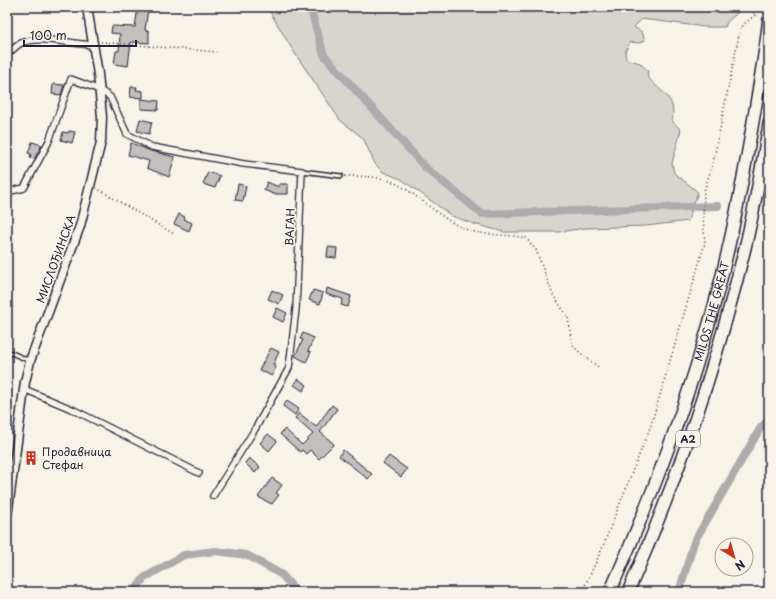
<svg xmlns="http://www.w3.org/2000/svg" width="776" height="599" font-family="'Playpen Sans',sans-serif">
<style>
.green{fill:#d8d5cf;stroke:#7d7c85}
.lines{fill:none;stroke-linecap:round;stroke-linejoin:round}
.canal{stroke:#aeabad;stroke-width:8}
.building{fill:#c2bfbd;stroke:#22223b}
.service-casing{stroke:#22223b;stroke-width:6}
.minor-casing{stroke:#22223b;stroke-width:8}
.secondary-casing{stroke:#22223b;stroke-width:11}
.motorway-casing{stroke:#22223b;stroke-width:14}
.path{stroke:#22223b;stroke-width:1.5;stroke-dasharray:1 3;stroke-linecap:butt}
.service{stroke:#f7f3e8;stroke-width:3}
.minor{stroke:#f7f3e8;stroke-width:5.5}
.secondary{stroke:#f7f3e8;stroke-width:8}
.motorway{stroke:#f7f3e8;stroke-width:11}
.motorway-bridge-casing{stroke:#22223b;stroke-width:14;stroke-linecap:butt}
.motorway-bridge{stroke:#f7f3e8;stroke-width:11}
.labels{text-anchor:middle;stroke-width:3.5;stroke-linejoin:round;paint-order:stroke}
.shield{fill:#f7f3e8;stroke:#62616f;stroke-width:1}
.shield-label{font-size:10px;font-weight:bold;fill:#22223b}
.street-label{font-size:11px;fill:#22223b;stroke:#f7f3e8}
.poi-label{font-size:11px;fill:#22223b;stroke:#f7f3e8;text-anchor:start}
</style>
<rect width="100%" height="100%" fill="#f7f3e8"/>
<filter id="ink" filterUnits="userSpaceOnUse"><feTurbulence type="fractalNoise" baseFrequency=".025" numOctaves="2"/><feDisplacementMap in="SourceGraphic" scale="8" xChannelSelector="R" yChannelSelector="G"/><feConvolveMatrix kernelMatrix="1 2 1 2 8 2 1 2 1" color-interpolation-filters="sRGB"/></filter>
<g filter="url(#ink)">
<path class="green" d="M 267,7 L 742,7 L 743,8 L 727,22 L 725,27 L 705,27 L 642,19 L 634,27 L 642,32 L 645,40 L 639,43 L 630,42 L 625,52 L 626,59 L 640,63 L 648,71 L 647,76 C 661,94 677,96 672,121 L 681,130 L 672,163 L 674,173 L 698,192 L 688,221 L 646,226 L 585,228 L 559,232 L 504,232 L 474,224 L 452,216 L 401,179 L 383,172 L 375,164 L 363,138 L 340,120 L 294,52 Z"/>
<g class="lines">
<g class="canal">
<path d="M 310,7 L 324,55 L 426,168 L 482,214 L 718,206"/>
<path d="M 134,592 L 144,578 L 184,555 L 215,551 L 247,555 L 282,575 L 297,592"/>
<path d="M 679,592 L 694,542 L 761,427 L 769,420"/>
</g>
</g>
<g class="building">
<path d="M 138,7 L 148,9 L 145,30 L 149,31 L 149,43 L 131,42 L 128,66 L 114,64 L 116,51 L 119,51 L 120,34 L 111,33 L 112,26 L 135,27 Z"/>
<path d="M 53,84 L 64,85 L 61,95 L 52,94 Z"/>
<path d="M 131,87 L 137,87 L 136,90 L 143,91 L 143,98 L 130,97 Z"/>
<path d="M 141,99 L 159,101 L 158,110 L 141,109 Z"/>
<path d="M 140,119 L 152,122 L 149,134 L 137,131 Z"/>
<path d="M 69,131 L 75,132 L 72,143 L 61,140 L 63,132 L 68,133 Z"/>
<path d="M 32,142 L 42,145 L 34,159 L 30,158 L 31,154 L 28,153 Z"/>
<path d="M 131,143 L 151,151 L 175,157 L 169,177 L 147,168 L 149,161 L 128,155 Z"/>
<path d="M 208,172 L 220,176 L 215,188 L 203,184 Z"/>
<path d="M 267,182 L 279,187 L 279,184 L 288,184 L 288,194 L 273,194 L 264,190 Z"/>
<path d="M 238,184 L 246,186 L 243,201 L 235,200 Z"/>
<path d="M 179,214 L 185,217 L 184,219 L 192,223 L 189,231 L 174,224 Z"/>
<path d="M 328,247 L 337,248 L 336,258 L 327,257 Z"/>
<path d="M 327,288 L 351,296 L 348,307 L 341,305 L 343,299 L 326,294 Z"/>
<path d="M 272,290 L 283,295 L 279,304 L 268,299 Z"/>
<path d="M 313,290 L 323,293 L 320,304 L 309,300 Z"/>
<path d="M 277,308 L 287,313 L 283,322 L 273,317 Z"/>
<path d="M 303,333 L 314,338 L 308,351 L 311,352 L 306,362 L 295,356 L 303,340 L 300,339 Z"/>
<path d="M 271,348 L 279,352 L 273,365 L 276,367 L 272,376 L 259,370 Z"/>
<path d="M 298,379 L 307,385 L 303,391 L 294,385 Z"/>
<path d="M 287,401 L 299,409 L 295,415 L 283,406 Z"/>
<path d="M 332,405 L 337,409 L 320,432 L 334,444 L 319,459 L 310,450 L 306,454 L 302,450 L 300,452 L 280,434 L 285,429 L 302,445 L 313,434 L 295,418 L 299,413 L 316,427 Z"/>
<path d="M 268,434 L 277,441 L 269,451 L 260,443 Z"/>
<path d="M 343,450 L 372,474 L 368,479 L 339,456 Z"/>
<path d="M 28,452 L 36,453 L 34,465 L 26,464 Z"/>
<path d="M 389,456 L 407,469 L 401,477 L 383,463 Z"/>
<path d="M 249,458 L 260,467 L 255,473 L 245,463 Z"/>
<path d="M 272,478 L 282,485 L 276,493 L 279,495 L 272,504 L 258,497 Z"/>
</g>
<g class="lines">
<defs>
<g id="service">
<path d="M 302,171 L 341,176"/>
<path d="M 7,351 L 30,361"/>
</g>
<g id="minor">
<path d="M 7,55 C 11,51 16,46 21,43 C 39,35 73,44 93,45"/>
<path d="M 7,192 L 24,188 L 49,141 L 71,79 L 100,90 L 110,97 L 127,134 L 152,147 L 244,164 L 302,171 L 296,309 L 289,368 L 255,429 L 213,496"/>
<path d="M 24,389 L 74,410 L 199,473"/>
</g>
<path id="secondary" d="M 7,516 L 25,382 L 30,361 L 80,226 L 101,142 L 102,117 L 98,74 L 87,7"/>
<g id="motorway">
<path id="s1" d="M 610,592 C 653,495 691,394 718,291 C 739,209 753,125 766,42"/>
<path d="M 628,592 C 677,482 716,366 745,248 C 755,207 762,165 769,124"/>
</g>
</defs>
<use href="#service" class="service-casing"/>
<use href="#minor" class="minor-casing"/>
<use href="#secondary" class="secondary-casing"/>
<use href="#motorway" class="motorway-casing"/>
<g class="path">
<path d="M 748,7 L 759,18"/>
<path d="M 101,42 L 217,52"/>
<path d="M 345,176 C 360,176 379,176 393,182 C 419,194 440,220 468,230 C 487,236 507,234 526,238 L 536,250 L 553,295 L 568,317 L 572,344 L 577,350 L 598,367"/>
<path d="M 96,188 L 174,234"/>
<path d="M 582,592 L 601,551 L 651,425 L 705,243 L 703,216 L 704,191 L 713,163 L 740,30 L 744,24 L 755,15"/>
</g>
<use href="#service" class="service"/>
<use href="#minor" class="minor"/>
<use href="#secondary" class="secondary"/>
<use href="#motorway" class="motorway"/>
<defs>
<path id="motorway-bridge" d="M 766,42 L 769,18"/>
</defs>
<use href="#motorway-bridge" class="motorway-bridge-casing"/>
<use href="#motorway-bridge" class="motorway-bridge"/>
</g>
</g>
<defs>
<symbol id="building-bare" viewBox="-9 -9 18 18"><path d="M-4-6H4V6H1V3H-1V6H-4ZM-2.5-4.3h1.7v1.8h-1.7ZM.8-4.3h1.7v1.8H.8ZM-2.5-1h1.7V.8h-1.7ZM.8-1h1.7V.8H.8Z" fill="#c8321e" stroke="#f7f3e8" stroke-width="2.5" paint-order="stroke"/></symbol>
</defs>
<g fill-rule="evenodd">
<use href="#building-bare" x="21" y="448" width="20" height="20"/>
</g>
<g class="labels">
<rect class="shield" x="676" y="431" width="24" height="16" rx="3"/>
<g class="shield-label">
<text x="688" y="443">A2</text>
</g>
<g class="street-label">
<text transform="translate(290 227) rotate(-88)" y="4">ВАГАН</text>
<text transform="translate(56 259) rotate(-70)" y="4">МИСЛОЂИНСКА</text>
<text dy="4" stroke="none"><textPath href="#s1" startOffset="299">MILOS THE GREAT</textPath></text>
</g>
<g class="poi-label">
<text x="42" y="456">Продавница<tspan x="42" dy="13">Стефан</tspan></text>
</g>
</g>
<rect width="776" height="599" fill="none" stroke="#f7f3e8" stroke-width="24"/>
<rect x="12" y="12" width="752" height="575" fill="none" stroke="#22223b" stroke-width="1.5" filter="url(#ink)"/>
<g transform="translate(734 557) rotate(143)"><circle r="19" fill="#f7f3e8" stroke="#a29fa3"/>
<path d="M0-3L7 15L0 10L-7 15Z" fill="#c8321e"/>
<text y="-6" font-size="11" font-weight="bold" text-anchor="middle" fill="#22223b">N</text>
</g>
<path d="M24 40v6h112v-6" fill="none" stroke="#22223b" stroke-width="2"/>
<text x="30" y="40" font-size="12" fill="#22223b" stroke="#f7f3e8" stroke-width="3" paint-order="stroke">100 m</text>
</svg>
